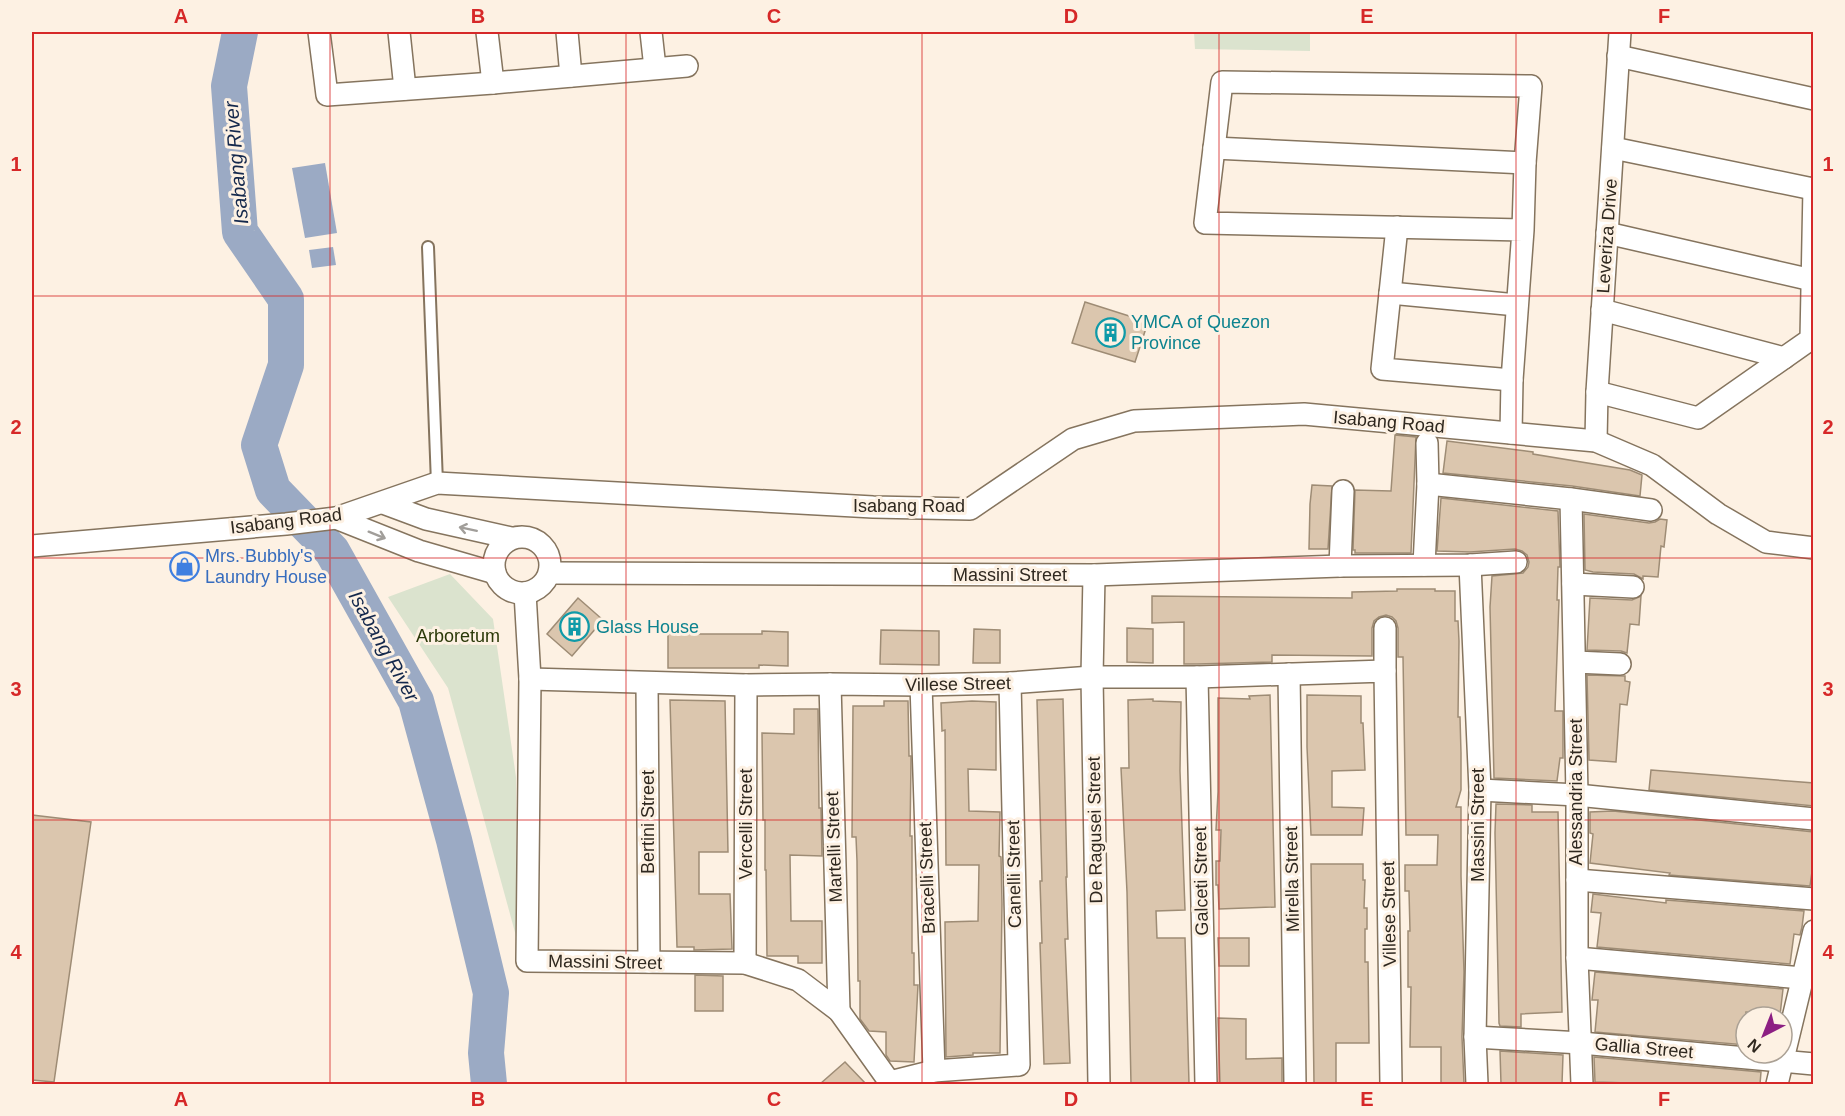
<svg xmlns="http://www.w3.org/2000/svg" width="1845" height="1116" font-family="Helvetica,sans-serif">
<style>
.green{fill:#dbe3ce}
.water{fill:#9baac4}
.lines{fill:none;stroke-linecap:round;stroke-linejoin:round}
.river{stroke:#9baac4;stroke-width:36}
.building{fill:#dbc6ae;stroke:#9e8c75;stroke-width:1.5}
.service-casing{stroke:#85745e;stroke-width:14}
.minor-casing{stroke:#85745e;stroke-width:24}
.service{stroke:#fff;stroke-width:10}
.minor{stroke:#fff;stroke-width:21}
.oneway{stroke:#a19e9a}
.grid{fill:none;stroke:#d62828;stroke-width:1.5;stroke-opacity:0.55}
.labels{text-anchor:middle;stroke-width:6;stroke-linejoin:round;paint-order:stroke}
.street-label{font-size:18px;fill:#2f281f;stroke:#fdf1e3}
.culture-label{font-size:18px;fill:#0d838f;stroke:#fdf1e3;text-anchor:start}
.shop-label{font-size:18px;fill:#366cbe;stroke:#fdf1e3;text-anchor:start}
.park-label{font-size:18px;fill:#2b3909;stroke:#fdf1e3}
.water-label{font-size:20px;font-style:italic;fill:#14284c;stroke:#fdf1e3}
.neatline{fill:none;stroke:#d62828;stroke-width:2}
.grid-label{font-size:20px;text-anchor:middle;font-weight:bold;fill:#d62828}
</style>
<rect width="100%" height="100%" fill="#fdf1e3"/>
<g class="green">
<path d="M 1194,32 L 1310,32 L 1310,51 L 1195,49 Z"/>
<path d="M 450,574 L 493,619 L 516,777 L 516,936 L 448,688 L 388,597 Z"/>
</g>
<g class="water">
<path d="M 325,163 L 337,233 L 305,238 L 292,168 Z"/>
<path d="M 333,247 L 336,265 L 312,268 L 309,250 Z"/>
</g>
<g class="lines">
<path class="river" d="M 240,32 L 229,86 L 240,232 L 286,299 L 286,365 L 259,445 L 273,490 L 332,551 L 416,701 L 454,840 L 491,993 L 486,1053 L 489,1084"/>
</g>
<g class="building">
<path d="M 1085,302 L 1148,322 L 1135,362 L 1072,343 Z"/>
<path d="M 1395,435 L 1416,437 L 1411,553 L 1355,553 L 1355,550 L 1353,550 L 1355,490 L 1391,491 Z"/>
<path d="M 1447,441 L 1533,452 L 1533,454 L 1630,470 L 1642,475 L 1640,496 L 1572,486 L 1443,473 Z"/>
<path d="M 1312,485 L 1332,486 L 1328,549 L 1309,549 L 1310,504 Z"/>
<path d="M 1441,498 L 1558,511 L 1560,567 L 1558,567 L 1557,600 L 1559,600 L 1555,711 L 1563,711 L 1563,758 L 1560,758 L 1557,781 L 1494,778 L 1490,607 L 1492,576 L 1523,573 L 1528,567 L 1529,562 L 1527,555 L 1522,551 L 1515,549 L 1470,552 L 1437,551 Z"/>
<path d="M 1584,514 L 1649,523 L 1655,522 L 1660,519 L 1667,520 L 1664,547 L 1661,546 L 1658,577 L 1643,576 L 1643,579 L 1634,574 L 1593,572 L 1585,570 Z"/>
<path d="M 1397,589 L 1435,589 L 1435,591 L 1455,591 L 1455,621 L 1458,621 L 1459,641 L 1458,717 L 1460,717 L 1461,753 L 1461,790 L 1456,807 L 1461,807 L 1461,876 L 1464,972 L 1462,1037 L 1464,1084 L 1441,1084 L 1441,1047 L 1410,1047 L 1411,987 L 1408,987 L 1408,931 L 1410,931 L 1409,891 L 1405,891 L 1405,865 L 1437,865 L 1438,835 L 1406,835 L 1403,657 L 1398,657 L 1398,628 L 1396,621 L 1392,617 L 1386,615 L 1379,617 L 1374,621 L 1372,628 L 1372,656 L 1272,655 L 1272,662 L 1197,664 L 1184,664 L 1184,622 L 1152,623 L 1152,596 L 1352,598 L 1352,592 L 1397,591 Z"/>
<path d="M 1641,596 L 1639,625 L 1630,624 L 1627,653 L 1621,651 L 1587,650 L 1590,598 L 1632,600 Z"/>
<path d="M 578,598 L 603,620 L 572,656 L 547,634 Z"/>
<path d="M 1127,628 L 1153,629 L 1153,663 L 1127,662 Z"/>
<path d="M 974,629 L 1000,630 L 1000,663 L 973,663 Z"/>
<path d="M 881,630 L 939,631 L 939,665 L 880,664 Z"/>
<path d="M 762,631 L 788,632 L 788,666 L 759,665 L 759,668 L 668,668 L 668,634 L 762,634 Z"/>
<path d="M 1587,675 L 1625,676 L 1625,681 L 1630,682 L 1627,705 L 1620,704 L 1616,762 L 1589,760 Z"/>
<path d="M 1270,695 L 1275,907 L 1219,909 L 1218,885 L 1216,885 L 1216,861 L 1220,861 L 1221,830 L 1216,830 L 1218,792 L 1218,698 L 1250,699 L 1249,696 Z"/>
<path d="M 1307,695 L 1361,696 L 1361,723 L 1363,723 L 1365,770 L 1332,771 L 1332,807 L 1364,808 L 1362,835 L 1311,835 L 1307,747 Z"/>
<path d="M 1063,699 L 1067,877 L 1066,877 L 1068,939 L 1065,939 L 1070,1063 L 1044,1064 L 1040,943 L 1042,943 L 1040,881 L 1042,881 L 1037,700 Z"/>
<path d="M 1153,699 L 1153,701 L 1181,702 L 1180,771 L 1185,910 L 1156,911 L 1157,938 L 1185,938 L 1189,1083 L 1131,1084 L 1127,892 L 1121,768 L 1129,768 L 1128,700 Z"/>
<path d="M 670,700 L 725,701 L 728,852 L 699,852 L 699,894 L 730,894 L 732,949 L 694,950 L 694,947 L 677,947 Z"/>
<path d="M 884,701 L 908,701 L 909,756 L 911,756 L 911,761 L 910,836 L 912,836 L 912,953 L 914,953 L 914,985 L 918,985 L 914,1062 L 890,1061 L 886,1055 L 886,1032 L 869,1031 L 860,1019 L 860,981 L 858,981 L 857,861 L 856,837 L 852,837 L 853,706 L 884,706 Z"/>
<path d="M 972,701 L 996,702 L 996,770 L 968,769 L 969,811 L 1000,812 L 999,856 L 1001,857 L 1002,904 L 1000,1053 L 973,1053 L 973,1055 L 946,1057 L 945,922 L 978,921 L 979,865 L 946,865 L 945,730 L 942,731 L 941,703 Z"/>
<path d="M 794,709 L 818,709 L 819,808 L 821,808 L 822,856 L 790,855 L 791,921 L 822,921 L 822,963 L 798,963 L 798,956 L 767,956 L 766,870 L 765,870 L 765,820 L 763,820 L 762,733 L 794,734 Z"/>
<path d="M 1651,770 L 1814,783 L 1814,806 L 1649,790 Z"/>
<path d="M 1496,804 L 1532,805 L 1532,812 L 1558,812 L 1562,1012 L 1521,1014 L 1521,1027 L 1500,1026 L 1499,1023 L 1495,833 Z"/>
<path d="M 1613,811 L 1814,832 L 1814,857 L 1810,886 L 1669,875 L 1670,873 L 1590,863 L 1593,834 L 1590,833 L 1590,812 Z"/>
<path d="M 32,815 L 91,822 L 54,1082 L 32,1080 Z"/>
<path d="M 1311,864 L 1363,864 L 1363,880 L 1365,880 L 1364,908 L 1367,908 L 1367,929 L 1365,929 L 1365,962 L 1368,962 L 1369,1043 L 1336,1043 L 1336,1083 L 1314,1083 Z"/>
<path d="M 1593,894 L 1666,903 L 1666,900 L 1804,911 L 1802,927 L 1800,935 L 1794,934 L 1790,964 L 1597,947 L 1601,913 L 1591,912 Z"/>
<path d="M 1218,938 L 1249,938 L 1249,966 L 1219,966 Z"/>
<path d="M 1595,972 L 1783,989 L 1780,1015 L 1746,1012 L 1746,1045 L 1595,1032 L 1598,1000 L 1592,1000 Z"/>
<path d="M 695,975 L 723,976 L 723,1011 L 695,1011 Z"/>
<path d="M 1218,1018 L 1246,1019 L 1246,1059 L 1282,1058 L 1282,1084 L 1220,1084 Z"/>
<path d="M 1500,1051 L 1563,1055 L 1562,1084 L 1501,1084 Z"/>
<path d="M 1594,1057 L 1761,1072 L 1760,1084 L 1663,1084 L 1595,1082 Z"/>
<path d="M 845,1062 L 866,1084 L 820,1084 Z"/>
</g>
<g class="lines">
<defs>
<path id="service" d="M 428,247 L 437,483"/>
<g id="minor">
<path d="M 319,32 L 327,95 L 493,83 L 687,66"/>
<path d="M 399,32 L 405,89"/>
<path d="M 487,32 L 493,83"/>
<path d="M 567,32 L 571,76"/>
<path d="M 651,32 L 655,68"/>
<path d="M 1618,56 L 1814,99"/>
<path d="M 1214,148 L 1525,163"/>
<path d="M 1613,148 L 1813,189"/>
<path d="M 1397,227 L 1382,369 L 1512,380"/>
<path d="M 1607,233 L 1812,280"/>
<path d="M 1390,293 L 1517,305"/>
<path d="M 1602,310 L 1784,358"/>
<path d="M 1597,392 L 1698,418 L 1811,339 L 1814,188"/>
<path d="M 1511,433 L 1512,380 L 1523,230 L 1525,163 L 1531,86 L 1222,82 L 1205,223 L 1523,230"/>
<path d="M 1596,441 L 1597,392 L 1620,32"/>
<path d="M 1428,484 L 1571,499 L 1651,510"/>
<path d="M 1571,499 L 1577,795 L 1577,958 L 1582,1084"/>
<path d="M 383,503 L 426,519 L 511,538"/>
<path d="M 336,518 L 419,551 L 495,573"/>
<circle cx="522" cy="565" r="28"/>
<path d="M 32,546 L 286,524 L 336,518 L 437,483 L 873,507 L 970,509 L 1073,439 L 1134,421 L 1304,414 L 1596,441 L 1652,465 L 1718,514 L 1766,542 L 1814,548"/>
<path d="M 1424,565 L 1428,484 L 1427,443"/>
<path d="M 1470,565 L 1480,790 L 1475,1037 L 1477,1084"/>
<path d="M 1340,566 L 1343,491"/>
<path d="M 550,573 L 1094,575 L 1340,566 L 1470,565 L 1516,562"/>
<path d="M 1094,575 L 1092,677 L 1099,1084"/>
<path d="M 1573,584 L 1633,587"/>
<path d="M 525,593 L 530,679 L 527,961 L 745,963 L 798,980 L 839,1011 L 891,1084"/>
<path d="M 1385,628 L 1385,671"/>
<path d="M 1575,662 L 1620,664"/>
<path d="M 1289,674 L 1295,1084"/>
<path d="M 1197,677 L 1206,1084"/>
<path d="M 530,679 L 746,685 L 830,684 L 921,685 L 1010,683 L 1092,677 L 1197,677 L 1385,671 L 1391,1084"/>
<path d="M 647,683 L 649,962"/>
<path d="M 830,684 L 839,1011"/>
<path d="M 921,685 L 934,1071"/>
<path d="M 1480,790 L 1577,795 L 1814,819"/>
<path d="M 1577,880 L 1814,899"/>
<path d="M 1577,958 L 1802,978"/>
<path d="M 745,963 L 746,685"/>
<path d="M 1475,1037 L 1581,1043 L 1814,1064"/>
<path d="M 890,1082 L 934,1071 L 1019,1065 L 1010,683"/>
<path d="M 1777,1084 L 1814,931"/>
</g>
</defs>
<use href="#service" class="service-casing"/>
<use href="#minor" class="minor-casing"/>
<use href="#service" class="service"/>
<use href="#minor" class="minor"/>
</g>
<defs><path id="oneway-shaft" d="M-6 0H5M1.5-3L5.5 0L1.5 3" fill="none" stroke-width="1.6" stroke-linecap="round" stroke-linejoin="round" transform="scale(1.5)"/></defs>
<g class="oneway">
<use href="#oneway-shaft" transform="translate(468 529) rotate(-168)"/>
<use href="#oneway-shaft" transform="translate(377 535) rotate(22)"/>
</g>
<path class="grid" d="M 330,32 L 330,1084M 626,32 L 626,1084M 922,32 L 922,1084M 1219,32 L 1219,1084M 1516,32 L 1516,1084M 32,296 L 1814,296M 32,558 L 1814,558M 32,820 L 1814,820"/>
<defs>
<symbol id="building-ring" viewBox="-11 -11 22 22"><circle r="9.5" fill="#fdf1e3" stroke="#0f9aa8" stroke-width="1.5"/><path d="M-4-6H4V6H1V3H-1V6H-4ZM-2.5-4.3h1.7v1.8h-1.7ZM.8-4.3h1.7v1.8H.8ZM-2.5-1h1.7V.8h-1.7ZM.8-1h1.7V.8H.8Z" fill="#0f9aa8"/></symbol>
<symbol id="shop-ring" viewBox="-11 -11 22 22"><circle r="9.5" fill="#fdf1e3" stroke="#3f7fe0" stroke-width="1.5"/><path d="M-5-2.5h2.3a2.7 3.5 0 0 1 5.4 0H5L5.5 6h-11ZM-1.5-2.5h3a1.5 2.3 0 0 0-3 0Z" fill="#3f7fe0"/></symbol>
</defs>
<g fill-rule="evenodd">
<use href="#building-ring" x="1094" y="316" width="33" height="33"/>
<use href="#shop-ring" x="168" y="550" width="33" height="33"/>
<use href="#building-ring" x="558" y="610" width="33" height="33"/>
</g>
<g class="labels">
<g class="street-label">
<text transform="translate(1607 236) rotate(-86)" y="6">Leveriza Drive</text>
<text transform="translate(1389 422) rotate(5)" y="6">Isabang Road</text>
<text x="909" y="512">Isabang Road</text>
<text transform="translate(286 521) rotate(-7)" y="6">Isabang Road</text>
<text x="1010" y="581">Massini Street</text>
<text transform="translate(958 684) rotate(-1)" y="6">Villese Street</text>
<text transform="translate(1576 792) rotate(-90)" y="6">Alessandria Street</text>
<text transform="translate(648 822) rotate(-90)" y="6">Bertini Street</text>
<text transform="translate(746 824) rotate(-90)" y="6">Vercelli Street</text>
<text transform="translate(1478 825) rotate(-90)" y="6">Massini Street</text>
<text transform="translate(1095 830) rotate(-91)" y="6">De Ragusei Street</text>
<text transform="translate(834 847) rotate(-92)" y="6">Martelli Street</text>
<text transform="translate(1014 874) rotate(-91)" y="6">Canelli Street</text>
<text transform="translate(927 878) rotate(-92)" y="6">Bracelli Street</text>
<text transform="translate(1292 879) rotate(-91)" y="6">Mirella Street</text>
<text transform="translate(1201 881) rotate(-91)" y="6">Galceti Street</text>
<text transform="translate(1389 914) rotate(-91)" y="6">Villese Street</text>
<text transform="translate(605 962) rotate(1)" y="6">Massini Street</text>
<text transform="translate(1644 1048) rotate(5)" y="6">Gallia Street</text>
</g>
<g class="culture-label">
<text x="1131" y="328">YMCA of Quezon<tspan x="1131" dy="21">Province</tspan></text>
<text x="596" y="633">Glass House</text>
</g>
<g class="shop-label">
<text x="205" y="562">Mrs. Bubbly's<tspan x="205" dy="21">Laundry House</tspan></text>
</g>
<g class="park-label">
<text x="458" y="642">Arboretum</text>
</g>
<g class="water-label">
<text transform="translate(236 163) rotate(-95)" y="7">Isabang River</text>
<text transform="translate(384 646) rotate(61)" y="7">Isabang River</text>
</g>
</g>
<rect width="1845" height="1116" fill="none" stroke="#fdf1e3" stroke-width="66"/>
<g transform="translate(1764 1035) rotate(222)"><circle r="28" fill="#fdf1e3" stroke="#aba195" stroke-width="1.5"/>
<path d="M0-4.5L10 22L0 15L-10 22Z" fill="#8c1f83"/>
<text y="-9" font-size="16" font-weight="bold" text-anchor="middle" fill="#2f281f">N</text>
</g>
<rect x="33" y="33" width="1779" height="1050" class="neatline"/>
<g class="grid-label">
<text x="181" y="23">A</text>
<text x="478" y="23">B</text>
<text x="774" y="23">C</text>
<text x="1071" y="23">D</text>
<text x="1367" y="23">E</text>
<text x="1664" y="23">F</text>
<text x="16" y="171">1</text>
<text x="1828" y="171">1</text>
<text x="16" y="434">2</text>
<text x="1828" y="434">2</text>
<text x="16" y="696">3</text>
<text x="1828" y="696">3</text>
<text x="16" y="959">4</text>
<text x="1828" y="959">4</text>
<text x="181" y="1106">A</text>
<text x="478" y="1106">B</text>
<text x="774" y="1106">C</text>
<text x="1071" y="1106">D</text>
<text x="1367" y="1106">E</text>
<text x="1664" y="1106">F</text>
</g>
</svg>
